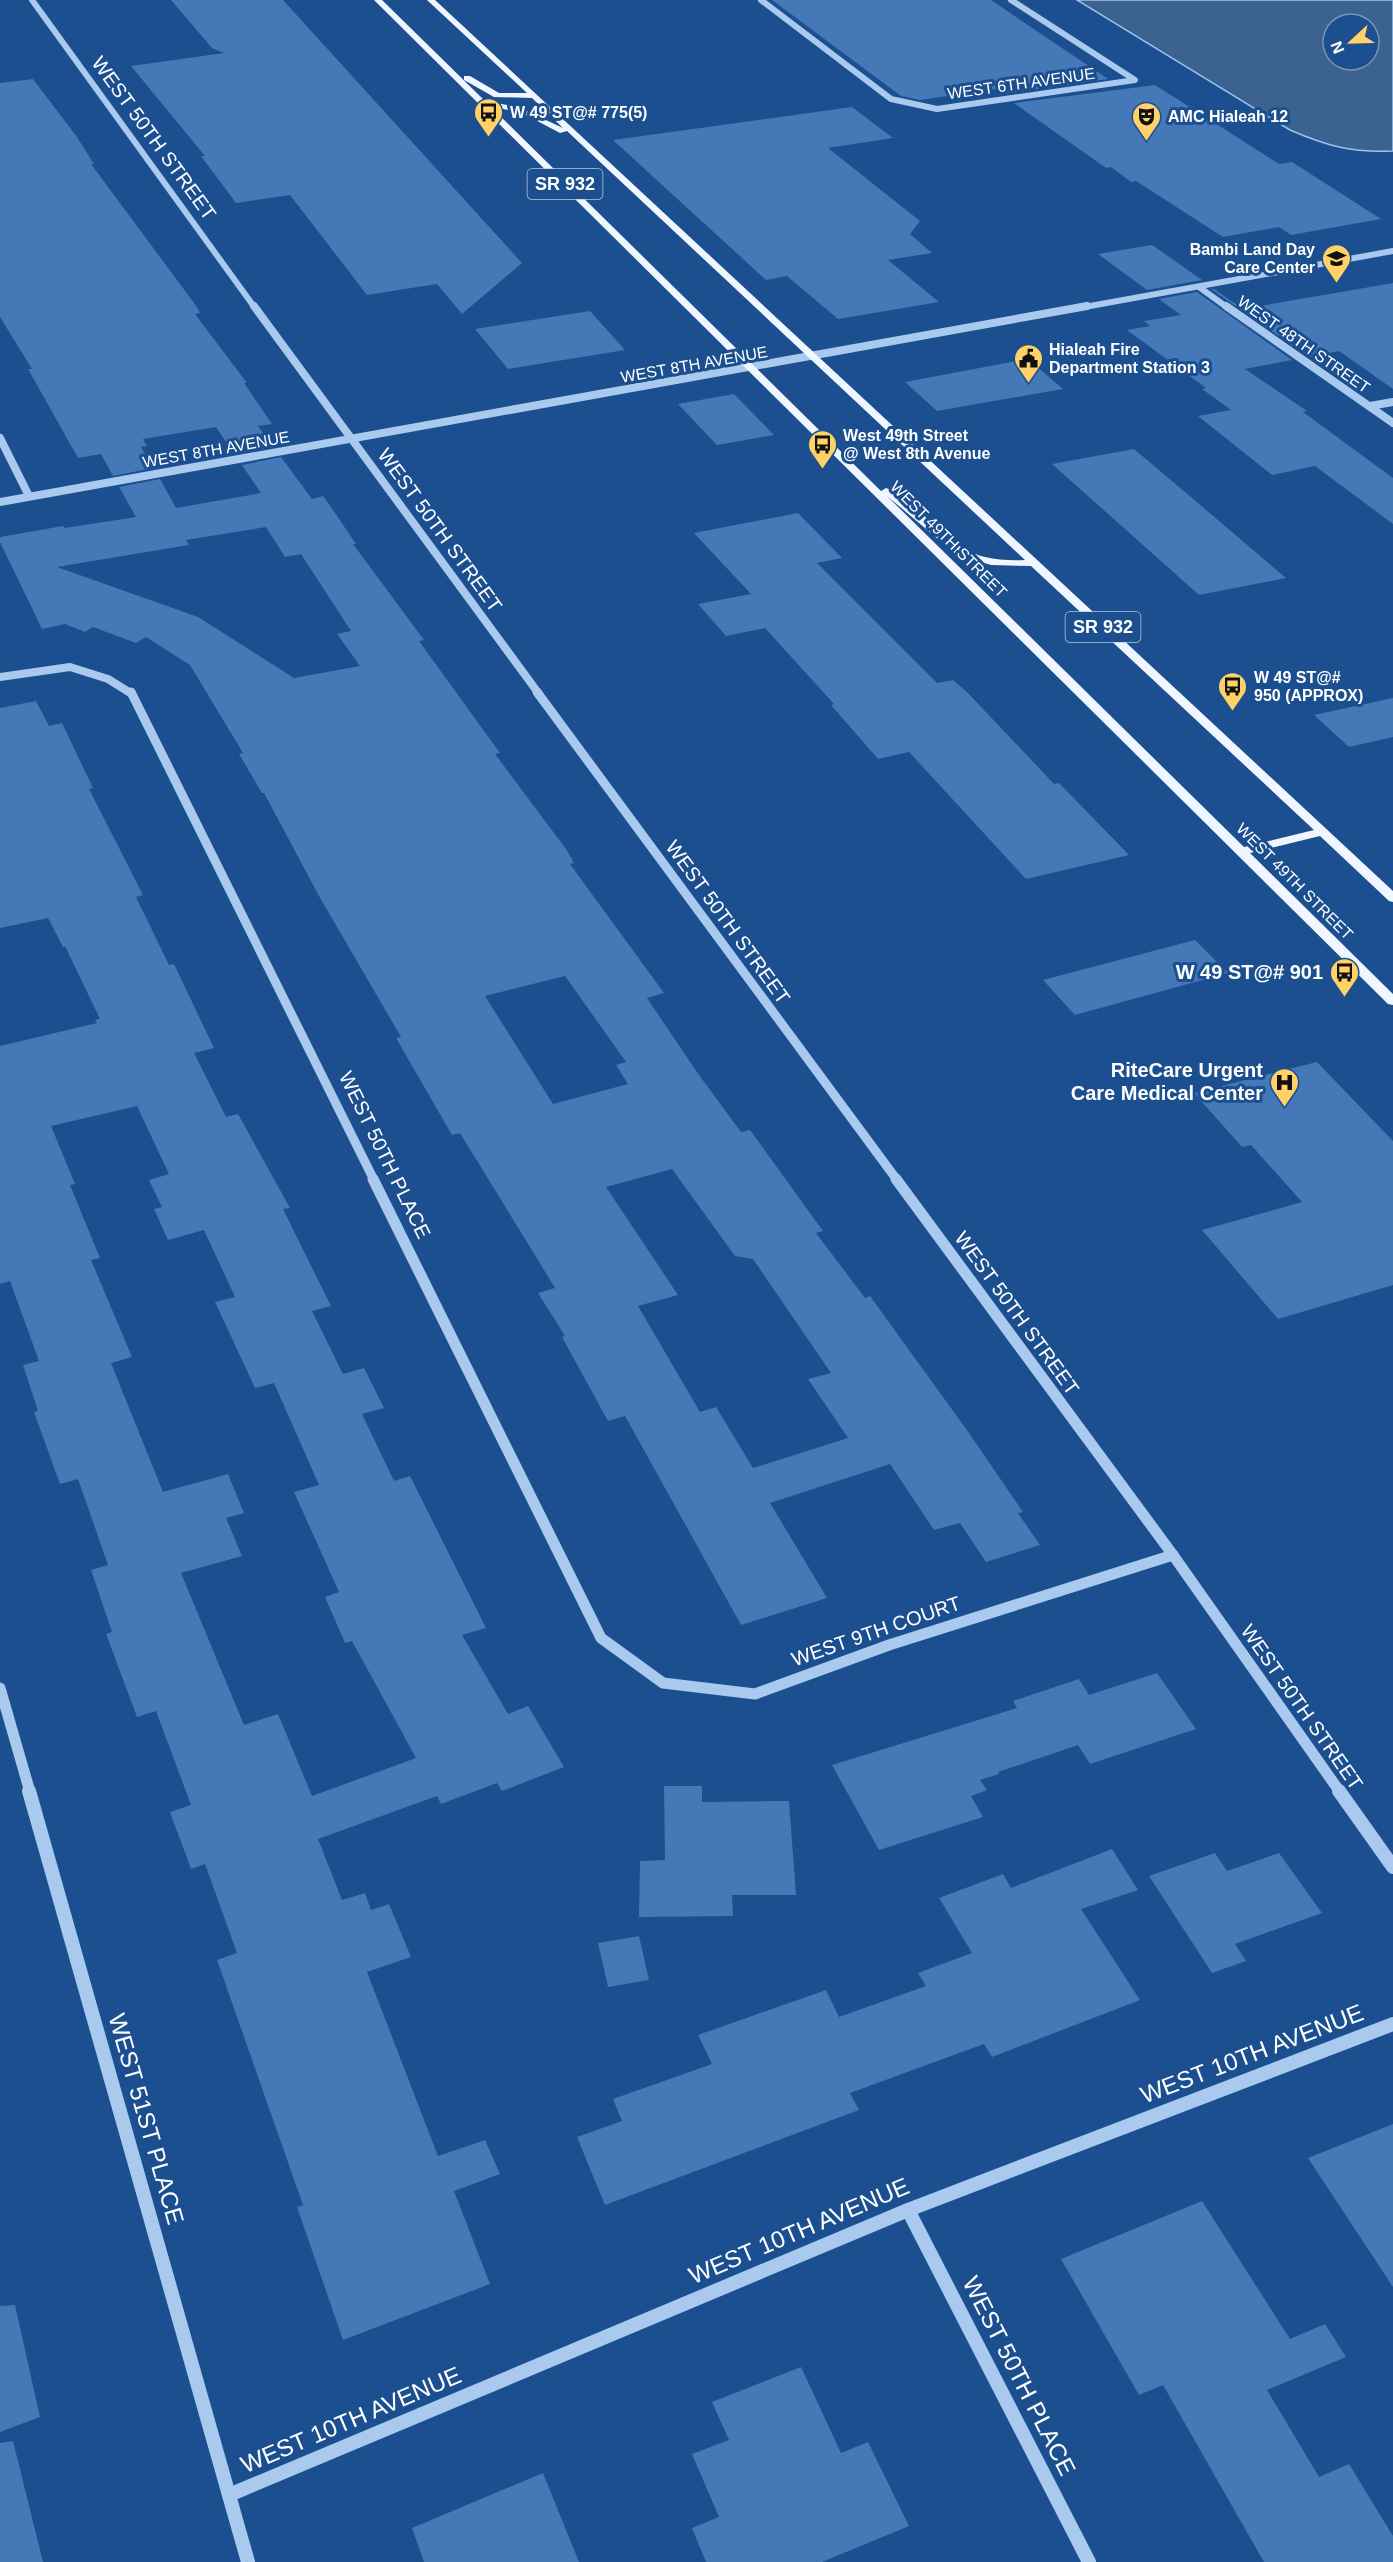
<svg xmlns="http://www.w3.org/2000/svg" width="1393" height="2562" font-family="Helvetica,sans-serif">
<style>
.water{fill:#3c6290;stroke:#9cc4f0;stroke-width:1.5;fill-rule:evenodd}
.building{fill:#4478b7;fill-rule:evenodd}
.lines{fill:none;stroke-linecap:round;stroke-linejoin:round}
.minor-far4{stroke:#a9c9ee;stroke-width:6}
.minor-far3{stroke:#a9c9ee;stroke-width:8}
.minor-far2{stroke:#a9c9ee;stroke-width:9}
.minor-far1{stroke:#a9c9ee;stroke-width:11}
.minor{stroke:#a9c9ee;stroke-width:14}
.major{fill:#f0f6ff;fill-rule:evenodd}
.labels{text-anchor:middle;stroke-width:6;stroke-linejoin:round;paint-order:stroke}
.far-street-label{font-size:16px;fill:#fff;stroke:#1b4f8f}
.far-poi-label{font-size:16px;font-weight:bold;fill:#fff;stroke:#1b4f8f;text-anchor:start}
.shield{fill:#1b4f8f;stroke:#bbcadd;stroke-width:1.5}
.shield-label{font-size:18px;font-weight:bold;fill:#fff}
.street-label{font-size:20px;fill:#fff;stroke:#1b4f8f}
.poi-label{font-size:20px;font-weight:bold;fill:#fff;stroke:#1b4f8f;text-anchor:end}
.near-street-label{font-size:24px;fill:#fff;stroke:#1b4f8f}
</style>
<rect width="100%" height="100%" fill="#1b4f8f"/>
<path class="water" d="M 1077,0 L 1393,0 L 1393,151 C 1352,153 1327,146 1290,130 ZM 1333,24 L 1369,24 L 1369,60 L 1333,60 Z"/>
<g class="building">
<path d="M 171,0 L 283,0 L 522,263 L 462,314 L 437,284 L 367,295 L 290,195 L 236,203 L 201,156 L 205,156 L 131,66 L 224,53 L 212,48 Z"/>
<path d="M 772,0 L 991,0 L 1108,79 L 1002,94 L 995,89 L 920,100 L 901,96 Z"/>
<path d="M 33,79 L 77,137 L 94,164 L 91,164 L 197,307 L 200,313 L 195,314 L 247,383 L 244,383 L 272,424 L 258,426 L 273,447 L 234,454 L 216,427 L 143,439 L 147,446 L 141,447 L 153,468 L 113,476 L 101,454 L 78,458 L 28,369 L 32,369 L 0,317 L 0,83 Z"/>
<path d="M 1155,85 L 1279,164 L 1292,162 L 1381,219 L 1291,235 L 1279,227 L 1223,237 L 1136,181 L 1131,182 L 1111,167 L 1106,168 L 1014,103 Z"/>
<path d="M 852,107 L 893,138 L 828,148 L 920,221 L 910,234 L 932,253 L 888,260 L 939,302 L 838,319 L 787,276 L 766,280 L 613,140 Z"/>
<path d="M 1152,245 L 1202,280 L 1147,290 L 1098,254 Z"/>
<path d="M 1393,283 L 1393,389 L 1339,351 L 1309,357 L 1211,289 L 1214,289 L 1243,309 Z"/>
<path d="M 1197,292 L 1292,360 L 1245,369 L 1307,411 L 1303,412 L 1393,478 L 1393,524 L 1315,466 L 1272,475 L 1198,416 L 1231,410 L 1202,389 L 1206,388 L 1127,330 L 1150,326 L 1144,321 L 1181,315 L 1159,299 Z"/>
<path d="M 590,311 L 625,350 L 508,369 L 475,329 Z"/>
<path d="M 1028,359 L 1063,389 L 937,411 L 905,382 Z"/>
<path d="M 734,394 L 774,435 L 717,445 L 678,404 Z"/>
<path d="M 1134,449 L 1172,481 L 1286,578 L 1199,595 L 1052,464 Z"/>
<path d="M 281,457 L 312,499 L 323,496 L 333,510 L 356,544 L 353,544 L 424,640 L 419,641 L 500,753 L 495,754 L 566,849 L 574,863 L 570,864 L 664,993 L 647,998 L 699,1075 L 741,1132 L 750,1130 L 823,1231 L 816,1233 L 865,1298 L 870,1296 L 969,1433 L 1023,1512 L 1018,1513 L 1040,1545 L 986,1562 L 960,1523 L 934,1530 L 890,1464 L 770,1503 L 827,1598 L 741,1625 L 625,1416 L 608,1421 L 562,1337 L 565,1336 L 538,1293 L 555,1288 L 460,1133 L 452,1135 L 396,1038 L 401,1037 L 319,896 L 264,793 L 262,793 L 239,754 L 243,753 L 190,665 L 146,637 L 136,643 L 93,627 L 85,632 L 65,624 L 42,629 L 0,542 L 0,537 L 63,526 L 65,528 L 136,517 L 119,487 L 160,479 L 176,508 L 261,493 L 242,465 ZM 266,527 L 285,557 L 301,554 L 351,631 L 337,634 L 360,666 L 294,678 L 198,617 L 57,567 L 189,545 L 186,540 ZM 565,976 L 626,1062 L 616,1065 L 628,1084 L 553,1104 L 485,996 ZM 672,1169 L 735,1256 L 753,1259 L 831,1373 L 808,1379 L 848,1438 L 753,1468 L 716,1407 L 700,1412 L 638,1306 L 678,1295 L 606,1187 Z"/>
<path d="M 798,513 L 842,558 L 817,563 L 937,683 L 953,680 L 967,692 L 1054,784 L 1059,783 L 1129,855 L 1026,879 L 909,752 L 878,759 L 831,705 L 834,704 L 765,628 L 726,636 L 698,604 L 751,594 L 694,533 Z"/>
<path d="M 1393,698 L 1393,737 L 1349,747 L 1314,715 Z"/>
<path d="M 36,701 L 49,726 L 62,723 L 93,788 L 89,789 L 143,895 L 136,897 L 169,965 L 174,964 L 214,1048 L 194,1053 L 226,1117 L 238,1114 L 290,1208 L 283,1209 L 331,1306 L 312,1311 L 343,1374 L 364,1368 L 384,1408 L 362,1414 L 394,1481 L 410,1476 L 486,1628 L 462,1635 L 508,1714 L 528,1706 L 564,1767 L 502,1791 L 497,1783 L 441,1804 L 437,1796 L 318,1839 L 342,1900 L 365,1893 L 371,1910 L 389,1904 L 411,1957 L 367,1972 L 438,2156 L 485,2140 L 500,2174 L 454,2191 L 490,2284 L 343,2340 L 297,2207 L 303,2205 L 217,1960 L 237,1953 L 205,1864 L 191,1869 L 170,1812 L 191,1805 L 156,1711 L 137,1717 L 106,1634 L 112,1632 L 91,1570 L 108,1565 L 78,1479 L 60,1484 L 34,1412 L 38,1411 L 23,1365 L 39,1361 L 10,1281 L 0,1284 L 0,1046 L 97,1023 L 95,1020 L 100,1019 L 65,946 L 63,947 L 48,918 L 0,928 L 0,708 ZM 137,1106 L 169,1174 L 149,1180 L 162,1207 L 154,1209 L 168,1240 L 204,1230 L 235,1297 L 215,1302 L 255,1388 L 274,1383 L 319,1485 L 294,1492 L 339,1592 L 325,1597 L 345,1643 L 352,1641 L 416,1758 L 312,1796 L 278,1714 L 244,1725 L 181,1573 L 242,1556 L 226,1518 L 244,1513 L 228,1474 L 163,1492 L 111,1363 L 132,1357 L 91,1260 L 100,1258 L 70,1185 L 75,1184 L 51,1126 Z"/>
<path d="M 1195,940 L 1228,973 L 1075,1015 L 1043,980 Z"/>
<path d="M 1317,1062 L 1393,1141 L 1393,1285 L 1278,1319 L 1202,1230 L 1302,1202 L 1251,1145 L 1242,1147 L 1194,1093 Z"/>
<path d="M 1157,1673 L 1196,1729 L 1090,1764 L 1078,1745 L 998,1772 L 999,1774 L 980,1780 L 987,1790 L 971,1796 L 983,1817 L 879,1850 L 832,1765 L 1017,1708 L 1013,1701 L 1079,1679 L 1089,1695 Z"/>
<path d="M 664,1786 L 702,1786 L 702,1802 L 789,1801 L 796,1895 L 732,1895 L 733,1916 L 639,1917 L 640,1861 L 665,1860 Z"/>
<path d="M 1112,1849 L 1138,1890 L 1081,1909 L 1140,2000 L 992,2057 L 984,2044 L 850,2093 L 859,2110 L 605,2205 L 577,2137 L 622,2121 L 613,2099 L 712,2064 L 698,2035 L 826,1990 L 839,2017 L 926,1986 L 918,1973 L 972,1953 L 939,1898 L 1003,1874 L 1011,1888 Z"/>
<path d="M 1215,1853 L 1227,1871 L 1279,1853 L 1322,1913 L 1235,1944 L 1246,1961 L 1212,1973 L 1149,1876 Z"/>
<path d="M 639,1936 L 649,1980 L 608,1987 L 598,1943 Z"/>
<path d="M 1393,2124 L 1393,2287 L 1308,2158 Z"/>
<path d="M 1202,2201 L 1290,2339 L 1325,2324 L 1346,2357 L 1267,2390 L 1319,2477 L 1349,2464 L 1393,2536 L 1393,2562 L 1264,2562 L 1163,2385 L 1139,2395 L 1061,2259 Z"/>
<path d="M 15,2305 L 40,2417 L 0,2432 L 0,2306 Z"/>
<path d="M 801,2367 L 841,2453 L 868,2442 L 909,2526 L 822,2562 L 706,2562 L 692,2528 L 719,2517 L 692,2454 L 729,2440 L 712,2402 Z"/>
<path d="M 13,2441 L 43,2562 L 0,2562 L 0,2443 Z"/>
<path d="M 543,2473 L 579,2562 L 424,2562 L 412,2528 Z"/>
</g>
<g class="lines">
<g class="minor-far4">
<path d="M 32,0 L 255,308"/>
<path d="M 761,0 L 891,99 L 937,109 L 1135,80 L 1011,0"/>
<path d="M 1199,287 L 1228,308"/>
<path d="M 1079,308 L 1393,251"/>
</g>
<g class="minor-far3">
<path d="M 254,306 L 539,694"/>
<path d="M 1226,306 L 1393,423"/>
<path d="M 1370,406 L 1393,402"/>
<path d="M 0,438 L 29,496"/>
<path d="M 0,502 L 1087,306"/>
<path d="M 0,677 L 70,667 L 108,679 L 132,694"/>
</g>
<g class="minor-far2">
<path d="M 131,692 L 374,1180"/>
<path d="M 537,692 L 897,1180"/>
</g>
<g class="minor-far1">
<path d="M 373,1179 L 601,1638 L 663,1683 L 755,1694 L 889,1645 L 1173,1555"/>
<path d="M 896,1179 L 1173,1555 L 1340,1792"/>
<path d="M 0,1688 L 30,1792"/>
</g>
<g class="minor">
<path d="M 29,1791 L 248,2562"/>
<path d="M 1339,1791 L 1393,1867"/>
<path d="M 908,2210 L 1089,2562"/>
<path d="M 229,2495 L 908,2210 L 1393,2024"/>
</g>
<path class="major" d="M 374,0 L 382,0 L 485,101 L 518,107 L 563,128 L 532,98 L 494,97 L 464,80 L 464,76 L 470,76 L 499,93 L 527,93 L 427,0 L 435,0 L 1393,891 L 1393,902 L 1389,901 L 1320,836 L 1250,853 L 1393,994 L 1393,1005 L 1388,1004 ZM 490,106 L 522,113 L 560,133 L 567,131 L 1025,560 C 971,562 957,547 920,512 C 910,503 899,492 886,488 L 881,491 ZM 887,496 L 957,555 L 991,565 L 1031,566 L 1314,830 L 1244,847 Z"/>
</g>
<defs>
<symbol id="bus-pin" viewBox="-11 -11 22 30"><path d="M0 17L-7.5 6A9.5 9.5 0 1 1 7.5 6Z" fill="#ffd166" stroke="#1b4f8f"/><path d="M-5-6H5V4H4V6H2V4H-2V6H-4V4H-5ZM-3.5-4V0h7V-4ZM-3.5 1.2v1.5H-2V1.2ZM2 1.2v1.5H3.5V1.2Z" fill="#111"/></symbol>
<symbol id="theatre-pin" viewBox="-11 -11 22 30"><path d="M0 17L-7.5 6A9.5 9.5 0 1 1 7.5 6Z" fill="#ffd166" stroke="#1b4f8f"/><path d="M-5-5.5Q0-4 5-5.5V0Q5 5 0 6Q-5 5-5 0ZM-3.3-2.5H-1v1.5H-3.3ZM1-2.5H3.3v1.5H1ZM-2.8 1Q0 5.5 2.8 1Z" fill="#111"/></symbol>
<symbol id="school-pin" viewBox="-11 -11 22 30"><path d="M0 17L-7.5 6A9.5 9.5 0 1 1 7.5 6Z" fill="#ffd166" stroke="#1b4f8f"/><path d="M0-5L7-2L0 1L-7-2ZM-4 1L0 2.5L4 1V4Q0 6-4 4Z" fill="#111"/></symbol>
<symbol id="civic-pin" viewBox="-11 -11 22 30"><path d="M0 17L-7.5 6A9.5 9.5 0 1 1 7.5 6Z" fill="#ffd166" stroke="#1b4f8f"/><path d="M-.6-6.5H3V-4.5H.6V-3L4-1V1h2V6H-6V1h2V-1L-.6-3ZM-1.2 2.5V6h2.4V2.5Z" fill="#111"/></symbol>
<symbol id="hospital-pin" viewBox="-11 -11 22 30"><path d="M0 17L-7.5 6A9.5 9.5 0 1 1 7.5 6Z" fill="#ffd166" stroke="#1b4f8f"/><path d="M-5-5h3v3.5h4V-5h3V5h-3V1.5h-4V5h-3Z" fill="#111"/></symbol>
</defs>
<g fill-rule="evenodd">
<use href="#bus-pin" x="472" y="96" width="33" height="45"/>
<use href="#theatre-pin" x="1130" y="100" width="33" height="45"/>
<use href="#school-pin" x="1320" y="242" width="33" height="45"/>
<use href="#civic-pin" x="1012" y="342" width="33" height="45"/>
<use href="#bus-pin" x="806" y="428" width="33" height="45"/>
<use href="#bus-pin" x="1216" y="670" width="33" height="45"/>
<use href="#bus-pin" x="1328" y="956" width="33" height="45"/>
<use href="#hospital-pin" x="1268" y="1066" width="33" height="45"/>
</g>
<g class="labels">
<g class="far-street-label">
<text transform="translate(1021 83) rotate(-8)" y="6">WEST 6TH AVENUE</text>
<text transform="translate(1304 344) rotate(35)" y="6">WEST 48TH STREET</text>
<text transform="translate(694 364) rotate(-10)" y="6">WEST 8TH AVENUE</text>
<text transform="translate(216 449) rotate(-10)" y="6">WEST 8TH AVENUE</text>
<text transform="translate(949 539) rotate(45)" y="6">WEST 49TH STREET</text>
<text transform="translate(1295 881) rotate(45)" y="6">WEST 49TH STREET</text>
</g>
<g class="far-poi-label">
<text x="510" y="118">W 49 ST@# 775(5)</text>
<text x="1168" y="122">AMC Hialeah 12</text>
<text x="1315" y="255" text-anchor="end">Bambi Land Day<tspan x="1315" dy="18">Care Center</tspan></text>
<text x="1049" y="355">Hialeah Fire<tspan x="1049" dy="18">Department Station 3</tspan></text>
<text x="843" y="441">West 49th Street<tspan x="843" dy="18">@ West 8th Avenue</tspan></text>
<text x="1254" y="683">W 49 ST@#<tspan x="1254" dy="18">950 (APPROX)</tspan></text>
</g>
<g class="shield">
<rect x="527.5" y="169" width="75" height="30" rx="4.5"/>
<rect x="1065.5" y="612" width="75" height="30" rx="4.5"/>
</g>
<g class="shield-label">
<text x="565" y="190">SR 932</text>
<text x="1103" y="633">SR 932</text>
</g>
<g class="street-label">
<text transform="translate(154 138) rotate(54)" y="7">WEST 50TH STREET</text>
<text transform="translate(440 530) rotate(54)" y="7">WEST 50TH STREET</text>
<text transform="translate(728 922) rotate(54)" y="7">WEST 50TH STREET</text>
<text transform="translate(385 1155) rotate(64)" y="7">WEST 50TH PLACE</text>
<text transform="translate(1017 1313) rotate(54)" y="7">WEST 50TH STREET</text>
<text transform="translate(876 1631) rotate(-19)" y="7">WEST 9TH COURT</text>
<text transform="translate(1302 1707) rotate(55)" y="7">WEST 50TH STREET</text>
</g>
<g class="poi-label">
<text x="1323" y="979">W 49 ST@# 901</text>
<text x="1263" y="1077">RiteCare Urgent<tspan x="1263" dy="23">Care Medical Center</tspan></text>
</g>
<g class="near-street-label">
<text transform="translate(1252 2054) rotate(-21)" y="8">WEST 10TH AVENUE</text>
<text transform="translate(146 2119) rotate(74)" y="8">WEST 51ST PLACE</text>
<text transform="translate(799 2231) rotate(-23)" y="8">WEST 10TH AVENUE</text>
<text transform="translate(1019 2376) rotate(63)" y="8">WEST 50TH PLACE</text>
<text transform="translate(351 2420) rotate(-23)" y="8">WEST 10TH AVENUE</text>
</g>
</g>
<g transform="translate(1351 42) rotate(248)"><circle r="28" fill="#1b4f8f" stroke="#7695bc" stroke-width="1.5"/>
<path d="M0-4.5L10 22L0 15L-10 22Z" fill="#ffd166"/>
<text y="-9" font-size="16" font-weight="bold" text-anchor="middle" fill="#ffffff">N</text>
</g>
</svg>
